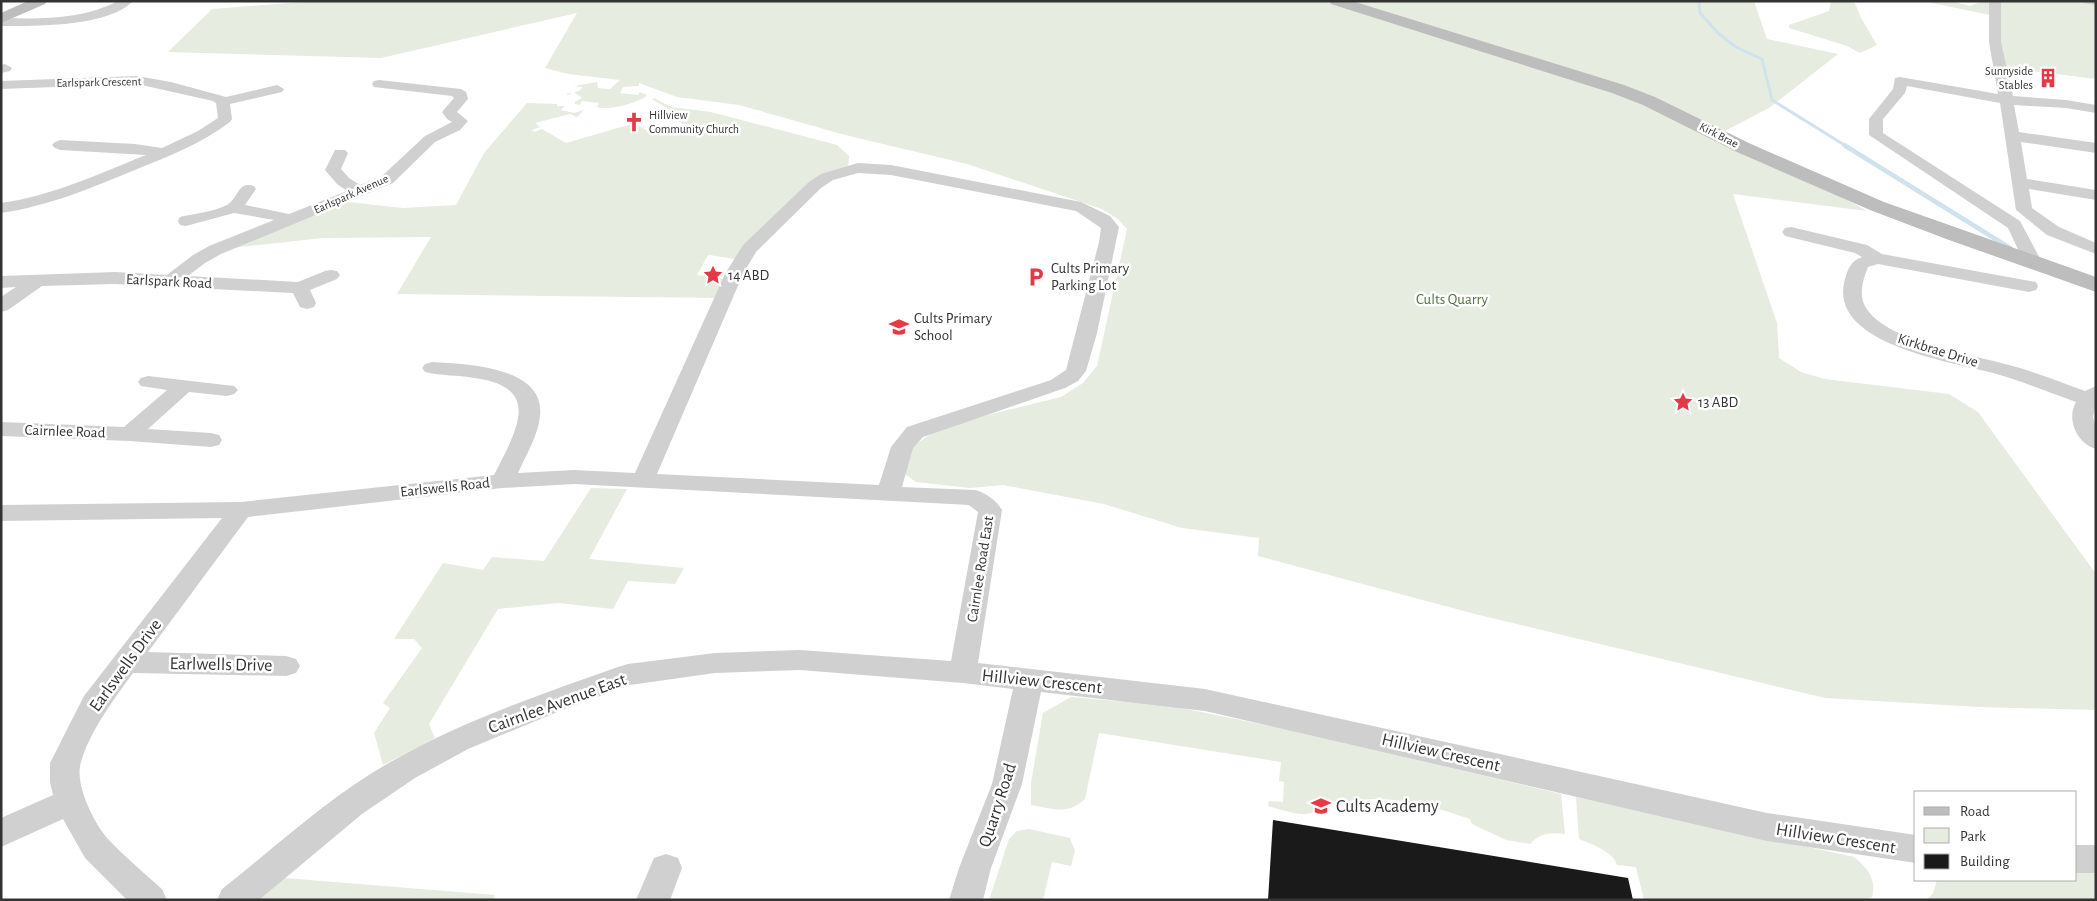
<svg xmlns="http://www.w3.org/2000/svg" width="2097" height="901" font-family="'Alegreya Sans',sans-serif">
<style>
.green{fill:#e6ecdf}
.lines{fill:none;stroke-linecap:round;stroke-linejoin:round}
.stream-far1{stroke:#cfe2ee;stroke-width:3}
.stream{stroke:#cfe2ee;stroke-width:4.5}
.building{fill:#1a1a1a}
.street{fill:#d0d0d0;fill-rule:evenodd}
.secondary{fill:#bdbdbd;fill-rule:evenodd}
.labels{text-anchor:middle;stroke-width:5;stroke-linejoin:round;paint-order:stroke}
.far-poi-label{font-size:12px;fill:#333;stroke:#fff;text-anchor:end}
.far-street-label{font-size:12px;fill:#333;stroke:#fff}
.poi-label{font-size:15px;fill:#333;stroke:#fff;text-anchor:start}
.street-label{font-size:15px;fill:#333;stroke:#fff}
.park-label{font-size:15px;fill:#56703f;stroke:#fff}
.near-street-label{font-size:18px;fill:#333;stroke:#fff}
.near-poi-label{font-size:18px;fill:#333;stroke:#fff;text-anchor:start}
</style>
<rect width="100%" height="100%" fill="#fff"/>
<g class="green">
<path d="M 315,1 L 1754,1 L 1767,39 L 1838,54 L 1769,108 L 1725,131 L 1867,211 L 1733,194 L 1777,323 L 1779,358 L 1801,372 L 1825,379 L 1949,394 L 1978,412 L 2096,574 L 2096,710 L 1979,707 L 1825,698 L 1475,614 L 1258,556 L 1259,538 L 1182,528 L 1104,504 L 1003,485 L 970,488 L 916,482 L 902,472 L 910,448 L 943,426 L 1061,397 L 1083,383 L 1097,366 L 1127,229 L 1118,219 L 1102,209 L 967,164 L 845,135 L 739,105 L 677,97 L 639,83 L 639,86 L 623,87 L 620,93 L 638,95 L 640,92 L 647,95 C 640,103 607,111 597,107 L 599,103 L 582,101 L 580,105 L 575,104 L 575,102 L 582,98 L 574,92 L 568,95 L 566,94 L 579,91 L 583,87 L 574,86 L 597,82 L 598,88 L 610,89 L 620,80 L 568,74 L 545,68 L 577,13 L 381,58 L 168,52 L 212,9 Z"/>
<path d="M 1831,1 L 1854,1 L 1861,18 L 1877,45 L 1860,53 L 1847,46 L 1789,28 L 1789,25 L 1829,11 Z"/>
<path d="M 1922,1 L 1951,1 L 1970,6 L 1982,1 L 2072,1 L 2096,4 L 2096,79 L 2001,67 L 1995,16 Z"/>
<path d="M 654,98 L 671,107 L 711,112 L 837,145 L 849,156 L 848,167 L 840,170 L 735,259 L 709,255 L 707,257 L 697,275 L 726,279 L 718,298 L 397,294 L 431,237 L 323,238 L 231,248 L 348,202 L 403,208 L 456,205 L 484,153 L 527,103 L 557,104 L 557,106 L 565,106 L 561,110 L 574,113 L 584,110 L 577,117 L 570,114 L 535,123 L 540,127 L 532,130 L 534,132 L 542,129 L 566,143 L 635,123 L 652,134 L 683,124 L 666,114 L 673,112 L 652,99 Z"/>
<path d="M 591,488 L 627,489 L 589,559 L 684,568 L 675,584 L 628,581 L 613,609 L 558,603 L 498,609 L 429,724 L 435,738 L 383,765 L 374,733 L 390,708 L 383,703 L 422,648 L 414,639 L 394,639 L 443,563 L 483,570 L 492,557 L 544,561 Z"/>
<path d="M 1071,697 L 1172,706 L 1289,730 L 1561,794 L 1565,834 C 1550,832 1540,833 1530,844 L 1506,840 L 1472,824 L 1470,819 C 1430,805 1389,793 1346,802 C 1332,804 1319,812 1306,814 C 1295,815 1279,809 1268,806 L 1269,801 L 1283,802 L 1284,782 L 1279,781 L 1281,762 L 1099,733 L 1085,799 C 1069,815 1052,809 1031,805 L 1031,783 L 1043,713 Z"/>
<path d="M 1576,797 L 1854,857 C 1867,867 1877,879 1872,897 L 1866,900 L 1644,900 L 1636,867 L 1617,865 C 1613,851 1591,844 1579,839 Z"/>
<path d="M 1029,829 L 1070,838 L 1075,851 L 1071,866 L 1052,862 L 1043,900 L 989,900 L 1009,839 L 1017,831 Z"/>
<path d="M 2076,872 L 2096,872 L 2096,900 L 1927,900 L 1933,893 L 1937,880 L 2076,880 Z"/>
<path d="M 285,878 L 495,895 L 493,900 L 259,900 Z"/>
</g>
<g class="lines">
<path class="stream-far1" d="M 1699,1 L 1700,13 L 1719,34 L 1736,47 L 1762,59 L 1772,100 L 1846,146"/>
<path class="stream" d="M 1844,145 L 2010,248"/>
</g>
<path class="building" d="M 1273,820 L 1628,878 L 1633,900 L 1268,900 Z"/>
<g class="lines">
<g class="street">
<path d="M 118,1 L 133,1 C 109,27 35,26 1,26 L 1,18 C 41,19 81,20 118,1 Z"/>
<path d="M 1989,1 L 2001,1 L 2001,42 L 2013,96 L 2066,100 L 2096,105 L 2096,113 L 2066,108 L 2014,105 L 2019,132 L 2096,143 L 2096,153 L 2021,142 L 2027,179 L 2096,190 L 2096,200 L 2029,189 L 2032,208 L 2059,227 L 2096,243 L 2096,254 L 2047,235 L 2016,210 L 2000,103 L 1907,86 L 1905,93 L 1883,119 L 1883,133 L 2020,221 L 2043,264 L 2040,268 L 2034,269 L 2028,268 L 2025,264 L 2008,228 L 1869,135 L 1869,119 L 1893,89 L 1895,78 L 1900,77 L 1998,94 L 1989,42 Z"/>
<path d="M 2082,1 L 2096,1 L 2096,5 L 2084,3 Z"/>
<path d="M 5,64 L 12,68 L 10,71 L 1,73 L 1,65 Z"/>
<path d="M 137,76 L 171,82 L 226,97 L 277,85 L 284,89 L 282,92 L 230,104 L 232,119 L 230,122 C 201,144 169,156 135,170 C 91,188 49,206 1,213 L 1,203 C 52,196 98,174 146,155 L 60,150 L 55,148 L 52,145 L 55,142 L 60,140 L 135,144 L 162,148 L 198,131 L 218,118 L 216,103 L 213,101 L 137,84 L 1,89 L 1,81 Z"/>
<path d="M 379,80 L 461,89 L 466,92 L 468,99 L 457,112 L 468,121 L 460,130 L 435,142 L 393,183 L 221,254 L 205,263 L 188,276 L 298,282 L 325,271 L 331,270 L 337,271 L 340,275 L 337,279 L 310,290 L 316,303 L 314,307 L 307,309 L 300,307 L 293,293 L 115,284 L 42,286 L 8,310 L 1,312 L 1,297 L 16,287 L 1,288 L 1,276 L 115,272 L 167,275 L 193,255 L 209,246 L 274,220 L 234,213 L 186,226 L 180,225 L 178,221 L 180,217 C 193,214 216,211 227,205 C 239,198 237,181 254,186 L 256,189 L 245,205 L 289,214 L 347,191 L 337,184 L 325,170 L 335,150 L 345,150 L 348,153 L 341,169 L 349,178 L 360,185 L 381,177 L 425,136 L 452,122 L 447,119 L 442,112 L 454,98 L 452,96 L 374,87 L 372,84 L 374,81 Z"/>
<path d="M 858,163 L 891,165 L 1081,202 L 1110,216 L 1119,227 L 1097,333 L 1086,371 L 1078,381 L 1065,388 L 923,437 L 913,448 L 902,487 L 975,490 C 986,493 996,500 1002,510 L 978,663 L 1205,689 L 1767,813 L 1916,835 L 1916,863 L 1767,841 L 1205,711 L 1041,692 L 1022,784 L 991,868 L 983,900 L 949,900 L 959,868 L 992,784 L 1013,689 L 963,683 L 800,670 L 715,673 L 630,685 L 567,708 L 468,749 L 415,778 L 362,814 L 259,900 L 217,900 L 222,889 C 278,845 332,794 394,760 C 465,720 542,694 618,667 L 628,664 L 715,653 L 800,650 L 951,661 L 978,512 L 969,505 L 574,484 L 502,488 L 248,517 L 148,652 L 286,656 L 296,659 L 300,666 L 296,673 L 286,676 L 133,673 C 114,699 90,731 81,762 C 74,784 94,823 108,839 C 125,857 144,873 162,889 L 167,900 L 127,900 L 85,858 L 63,819 L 1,847 L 1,818 L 53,795 L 50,782 L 50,763 L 84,696 L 222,518 L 1,521 L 1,505 L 241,502 L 494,475 C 515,433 545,387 474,378 C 458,375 441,376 425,372 L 422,368 L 425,364 L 432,362 C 465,364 546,366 540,416 C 538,436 526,455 518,473 L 574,470 L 635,473 L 725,274 L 743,245 L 809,182 L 821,174 ZM 858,173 L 891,175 L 1076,211 L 1101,228 L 1099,242 L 1066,370 L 1051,380 L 907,427 L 891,447 L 879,485 L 657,474 L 743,274 L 756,252 L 821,188 L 833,180 Z"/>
<path d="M 1791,227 L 1867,245 L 1882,254 L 2036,282 L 2038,286 L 2036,290 L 2029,292 L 1878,264 L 1868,267 C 1863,280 1858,295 1866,308 C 1889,343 1971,354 2009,365 C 2035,372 2060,382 2085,391 L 2096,386 L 2096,404 L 2093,417 L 2096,427 L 2096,449 C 2077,444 2066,419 2076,402 C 2049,392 2021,381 1993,373 C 1954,362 1831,345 1844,283 C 1847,271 1850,261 1862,257 L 1855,253 L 1785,236 L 1782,232 L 1785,228 Z"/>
<path d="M 148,376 L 234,386 L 238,390 L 234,394 L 227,396 L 189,392 L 148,429 L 211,433 L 219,435 L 222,440 L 219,445 L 211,447 L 129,441 L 1,436 L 1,422 L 124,427 L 167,390 L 141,386 L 138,382 L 141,378 Z"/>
<rect x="2076" y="845" width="20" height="28"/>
<path d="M 666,854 L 678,858 L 682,868 L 670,900 L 636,900 L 654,858 Z"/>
</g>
<g class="secondary">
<path d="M 28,1 L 47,1 L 45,4 L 1,23 L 1,13 Z"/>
<path d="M 1329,1 L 1352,1 L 1624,85 L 1655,97 L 1751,144 L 1884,202 L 2096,277 L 2096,292 L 1949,240 L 1870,210 L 1737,152 L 1643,105 L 1612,93 L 1331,4 Z"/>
</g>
</g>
<defs>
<symbol id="building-bare" viewBox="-9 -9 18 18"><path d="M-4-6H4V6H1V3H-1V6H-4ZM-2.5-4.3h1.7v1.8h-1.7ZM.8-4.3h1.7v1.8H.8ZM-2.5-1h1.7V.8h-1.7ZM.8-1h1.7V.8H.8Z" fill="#e63946" stroke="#fff" stroke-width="2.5" paint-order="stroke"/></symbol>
<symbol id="church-bare" viewBox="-9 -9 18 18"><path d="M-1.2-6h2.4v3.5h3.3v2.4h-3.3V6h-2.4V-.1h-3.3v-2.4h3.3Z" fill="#e63946" stroke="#fff" stroke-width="2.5" paint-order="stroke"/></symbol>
<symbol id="sight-bare" viewBox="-9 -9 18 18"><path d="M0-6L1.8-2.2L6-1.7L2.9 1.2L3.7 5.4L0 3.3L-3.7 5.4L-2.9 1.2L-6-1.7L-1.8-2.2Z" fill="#e63946" stroke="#fff" stroke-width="2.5" paint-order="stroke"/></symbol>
<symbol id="parking-bare" viewBox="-9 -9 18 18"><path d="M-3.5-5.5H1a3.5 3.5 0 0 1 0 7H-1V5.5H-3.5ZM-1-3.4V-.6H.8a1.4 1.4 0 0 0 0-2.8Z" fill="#e63946" stroke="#fff" stroke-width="2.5" paint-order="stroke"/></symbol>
<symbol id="school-bare" viewBox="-9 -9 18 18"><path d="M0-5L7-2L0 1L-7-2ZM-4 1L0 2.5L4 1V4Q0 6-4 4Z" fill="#e63946" stroke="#fff" stroke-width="2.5" paint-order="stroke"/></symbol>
</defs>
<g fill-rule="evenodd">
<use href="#building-bare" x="2034" y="64" width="28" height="28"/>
<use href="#church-bare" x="620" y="108" width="28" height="28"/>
<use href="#sight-bare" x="699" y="261" width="28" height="28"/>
<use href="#parking-bare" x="1022" y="263" width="28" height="28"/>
<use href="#school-bare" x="885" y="313" width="28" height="28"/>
<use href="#sight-bare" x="1669" y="388" width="28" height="28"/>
<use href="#school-bare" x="1307" y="792" width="28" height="28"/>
</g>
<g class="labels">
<g class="far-poi-label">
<text x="2033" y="75">Sunnyside<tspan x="2033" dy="14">Stables</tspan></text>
<text x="649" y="119" text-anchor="start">Hillview<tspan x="649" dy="14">Community Church</tspan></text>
</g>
<g class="far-street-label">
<text transform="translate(99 82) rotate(-1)" y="4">Earlspark Crescent</text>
<text transform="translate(1719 135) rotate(27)" y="4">Kirk Brae</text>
<text transform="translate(351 194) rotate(-24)" y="4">Earlspark Avenue</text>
</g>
<g class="poi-label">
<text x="1051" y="273">Cults Primary<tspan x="1051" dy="17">Parking Lot</tspan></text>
<text x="728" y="280">14 ABD</text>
<text x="914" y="323">Cults Primary<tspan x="914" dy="17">School</tspan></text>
<text x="1698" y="407">13 ABD</text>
</g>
<g class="street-label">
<text transform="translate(169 281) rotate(3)" y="5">Earlspark Road</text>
<text transform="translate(1938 350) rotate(17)" y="5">Kirkbrae Drive</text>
<text transform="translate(65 431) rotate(2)" y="5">Cairnlee Road</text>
<text transform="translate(445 487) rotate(-6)" y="5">Earlswells Road</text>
<text transform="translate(980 569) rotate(-81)" y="5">Cairnlee Road East</text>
</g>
<g class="park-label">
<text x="1452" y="304">Cults Quarry</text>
</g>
<g class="near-street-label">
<text transform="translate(221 664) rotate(1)" y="6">Earlwells Drive</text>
<text transform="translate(125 665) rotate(-54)" y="6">Earlswells Drive</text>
<text transform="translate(1042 681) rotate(6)" y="6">Hillview Crescent</text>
<text transform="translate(557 703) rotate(-20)" y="6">Cairnlee Avenue East</text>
<text transform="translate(1441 752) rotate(13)" y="6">Hillview Crescent</text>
<text transform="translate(997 805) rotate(-72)" y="6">Quarry Road</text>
<text transform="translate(1836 838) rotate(9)" y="6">Hillview Crescent</text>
</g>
<g class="near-poi-label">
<text x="1336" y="812">Cults Academy</text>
</g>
</g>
<rect width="2097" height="901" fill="none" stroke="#333333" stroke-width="5"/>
<rect x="1914" y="791" width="162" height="90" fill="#ffffff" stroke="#adadad"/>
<rect x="1924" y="807" width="25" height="8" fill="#bdbdbd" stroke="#adadad"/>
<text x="1960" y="816" font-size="15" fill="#333333">Road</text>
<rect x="1924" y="828" width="25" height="15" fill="#e6ecdf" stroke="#adadad"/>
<text x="1960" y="841" font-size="15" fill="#333333">Park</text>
<rect x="1924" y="854" width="25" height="15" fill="#1a1a1a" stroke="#adadad"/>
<text x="1960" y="866" font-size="15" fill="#333333">Building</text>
</svg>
